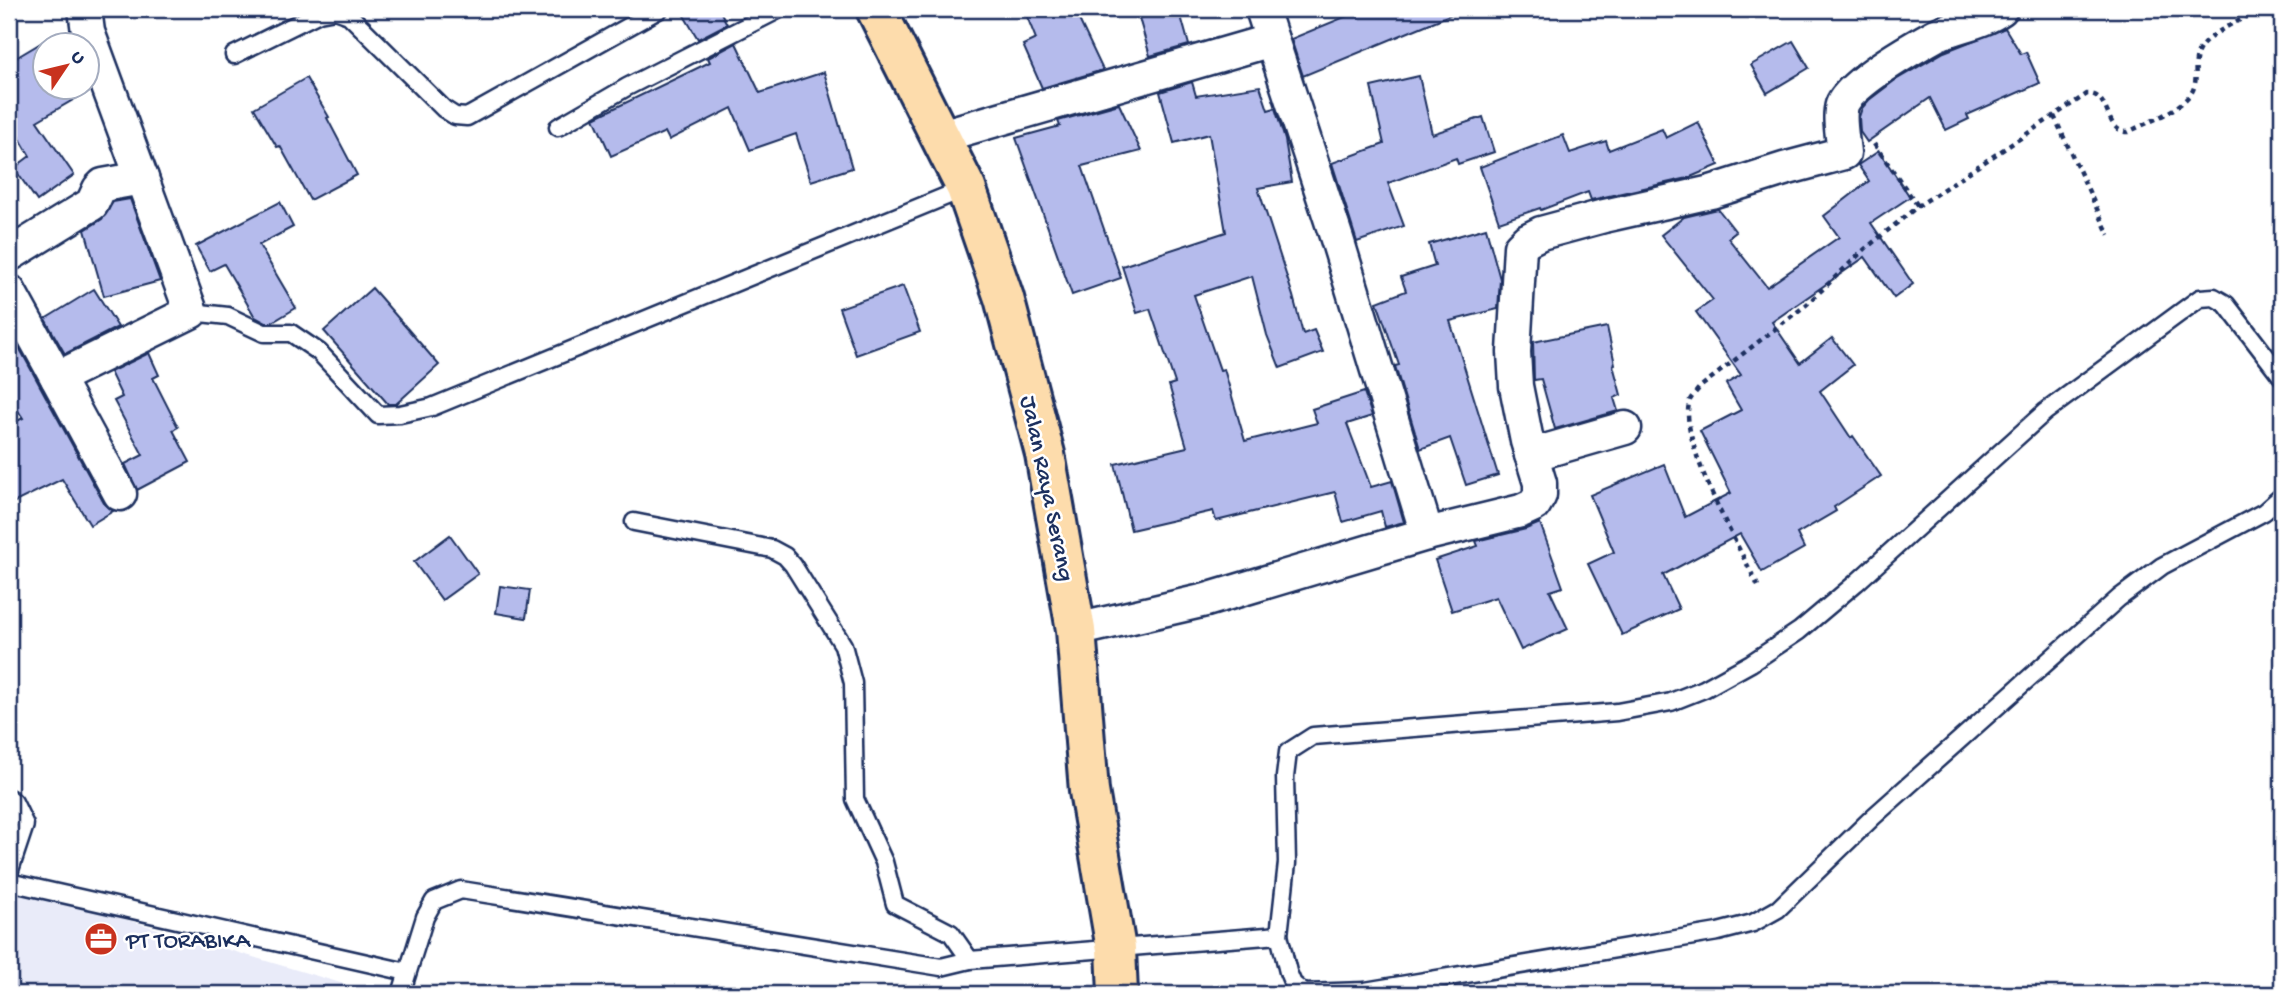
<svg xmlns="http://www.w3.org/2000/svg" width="2291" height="1003" font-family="'Gochi Hand',sans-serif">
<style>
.built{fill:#e9ebf9}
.building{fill:#b5bbec;stroke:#1b2f5e;stroke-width:2}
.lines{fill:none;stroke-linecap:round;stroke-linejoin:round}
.service-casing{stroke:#1b2f5e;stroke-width:21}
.minor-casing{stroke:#1b2f5e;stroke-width:37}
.trunk-casing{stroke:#1b2f5e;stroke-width:44}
.path{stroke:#1b2f5e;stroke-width:4.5;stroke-dasharray:5 5;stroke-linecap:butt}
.service{stroke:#fff;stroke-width:16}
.minor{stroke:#fff;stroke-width:32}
.trunk{stroke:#fddcac;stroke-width:38}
.labels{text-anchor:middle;stroke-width:5;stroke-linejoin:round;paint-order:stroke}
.street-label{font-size:24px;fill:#1b2f5e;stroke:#fff}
.poi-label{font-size:24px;fill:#1b2f5e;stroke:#fff;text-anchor:start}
</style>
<rect width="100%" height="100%" fill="#fff"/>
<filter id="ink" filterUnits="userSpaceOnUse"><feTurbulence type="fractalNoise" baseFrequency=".0143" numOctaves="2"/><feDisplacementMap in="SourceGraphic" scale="14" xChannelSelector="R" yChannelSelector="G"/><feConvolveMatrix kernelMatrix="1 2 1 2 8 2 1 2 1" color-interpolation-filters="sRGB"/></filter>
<g filter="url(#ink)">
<path class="built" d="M 9,885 L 378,994 L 9,994 Z"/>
<g class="building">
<path d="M 680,9 L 719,9 L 727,24 L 698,39 Z"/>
<path d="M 1024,9 L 1074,9 L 1103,70 L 1042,88 L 1023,45 L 1036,39 Z"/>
<path d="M 1173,9 L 1179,9 L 1189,45 L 1150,56 L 1139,18 Z"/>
<path d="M 1364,9 L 1464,9 L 1303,76 L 1291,39 Z"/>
<path d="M 2005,28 L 2021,54 L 2026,52 L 2040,83 L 1967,115 L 1969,119 L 1946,130 L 1930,98 L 1867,142 L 1860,132 L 1859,117 L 1862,108 L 1869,100 L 1894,81 L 1944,52 Z"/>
<path d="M 46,40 L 46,88 L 89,88 L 90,90 L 37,121 L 74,175 L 37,201 L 14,168 L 30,156 L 9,120 L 9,62 Z"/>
<path d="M 1793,41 L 1809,68 L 1767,93 L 1751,65 Z"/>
<path d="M 736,43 L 760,93 L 824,72 L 852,168 L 811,181 L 796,134 L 750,150 L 732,108 L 669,140 L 665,132 L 611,156 L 594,118 L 710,62 L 708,58 Z"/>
<path d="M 1419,76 L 1432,134 L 1483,117 L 1494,152 L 1458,164 L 1456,158 L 1388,183 L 1404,226 L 1357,242 L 1332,163 L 1384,144 L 1371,87 Z"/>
<path d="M 306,78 L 329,117 L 327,118 L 357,175 L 310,200 L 280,146 L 277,147 L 254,108 Z"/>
<path d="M 1192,82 L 1196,96 L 1260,86 L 1268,110 L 1275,108 L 1285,140 L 1292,182 L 1258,188 L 1293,296 L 1303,334 L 1314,330 L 1323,352 L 1280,368 L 1267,335 L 1252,276 L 1194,295 L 1220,370 L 1224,369 L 1245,441 L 1317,423 L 1312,409 L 1364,392 L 1372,416 L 1347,424 L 1371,487 L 1392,481 L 1404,522 L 1385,527 L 1381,511 L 1343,522 L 1335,492 L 1216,521 L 1213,511 L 1131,530 L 1115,464 L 1187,447 L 1169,385 L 1175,383 L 1150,309 L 1137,313 L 1122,266 L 1226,232 L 1209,134 L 1174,143 L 1160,92 Z"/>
<path d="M 1119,104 L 1141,151 L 1082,166 L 1121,278 L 1072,295 L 1016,138 L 1060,126 L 1058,121 Z"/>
<path d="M 1698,122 L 1719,165 L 1688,178 L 1591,200 L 1588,192 L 1541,210 L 1540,208 L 1499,222 L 1480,167 L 1563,135 L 1570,153 L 1606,141 L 1609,150 L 1662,129 L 1666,138 Z"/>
<path d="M 1879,151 L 1910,197 L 1871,223 L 1913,284 L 1894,298 L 1865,257 L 1772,322 L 1800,363 L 1832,338 L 1853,365 L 1820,391 L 1851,438 L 1853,436 L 1881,476 L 1834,507 L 1836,511 L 1797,534 L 1804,548 L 1762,572 L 1740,534 L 1663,575 L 1679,609 L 1622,635 L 1588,564 L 1614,552 L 1590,495 L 1664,464 L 1685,517 L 1731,493 L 1700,431 L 1741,410 L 1726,384 L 1741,375 L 1696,312 L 1713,300 L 1661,235 L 1684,217 L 1718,209 L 1736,232 L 1728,238 L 1767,287 L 1839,237 L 1824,216 L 1869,181 L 1858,165 Z"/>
<path d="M 130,199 L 160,281 L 104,296 L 85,230 L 102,219 L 113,202 Z"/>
<path d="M 280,202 L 293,227 L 259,245 L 296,308 L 271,323 L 266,323 L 255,317 L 224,264 L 210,271 L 196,246 Z"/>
<path d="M 1486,228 L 1500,279 L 1498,309 L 1450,321 L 1498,475 L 1466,485 L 1450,438 L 1420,449 L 1395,366 L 1399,365 L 1377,302 L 1406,291 L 1401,277 L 1435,266 L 1429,244 Z"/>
<path d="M 903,286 L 920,332 L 856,355 L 839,308 Z"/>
<path d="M 372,288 L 439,365 L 396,404 L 388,404 L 324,331 Z"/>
<path d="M 94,289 L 118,327 L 65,354 L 45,319 Z"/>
<path d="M 1607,327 L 1615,364 L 1613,365 L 1621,395 L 1614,398 L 1618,411 L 1555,429 L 1541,379 L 1534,380 L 1533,342 Z"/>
<path d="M 9,329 L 104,503 L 113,511 L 90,525 L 62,479 L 9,505 L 9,425 L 23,418 L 9,397 Z"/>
<path d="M 149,353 L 159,375 L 153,378 L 178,427 L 173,430 L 190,462 L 137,490 L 125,464 L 143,455 L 114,401 L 122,397 L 110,372 Z"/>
<path d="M 1540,523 L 1563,587 L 1550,591 L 1568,629 L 1521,650 L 1496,597 L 1452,611 L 1435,560 L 1478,546 L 1476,541 L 1526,529 Z"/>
<path d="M 450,535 L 478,574 L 442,600 L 414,562 Z"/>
<path d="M 500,586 L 530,590 L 526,618 L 496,613 Z"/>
</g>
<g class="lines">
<defs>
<g id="service">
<path d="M 234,55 L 319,13 L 335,10 L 349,15 L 444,109 L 455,116 L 467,117 L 660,9"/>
<path d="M 558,127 L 627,87 L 780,9"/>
<path d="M 191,312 L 228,316 L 264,333 L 291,333 L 319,352 L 378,415 L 400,414 L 432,407 L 966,188"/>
<path d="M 2282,377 L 2226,304 L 2214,297 L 2200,298 L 2045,412 L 1856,583 L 1799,631 L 1751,663 L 1704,689 L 1671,702 L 1617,712 L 1313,736 L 1288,752 L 1285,777 L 1287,863 L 1279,935 L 1288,972 L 1293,984 L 1304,993 L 1365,991 L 1718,932 L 1753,923 L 1778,909 L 1873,817 L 2119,598 L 2162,566 L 2264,512 L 2282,496"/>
<path d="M 634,522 L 772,549 L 785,556 L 793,565 L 843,645 L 853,683 L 855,799 L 884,862 L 895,904 L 951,933 L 970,960"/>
<path d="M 9,798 L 14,802 L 25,825 L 9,873"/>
<path d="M 9,882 L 407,972"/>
<path d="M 401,994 L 425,917 L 434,901 L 461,890 L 941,967 L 970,960 L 1279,935"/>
</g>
<g id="minor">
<path d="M 85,9 L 88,32 L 191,312 L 57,378 L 120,494"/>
<path d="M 1262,9 L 1337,239 L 1427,534"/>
<path d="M 941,136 L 1272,40"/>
<path d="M 9,255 L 92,204 L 99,189 L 103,185 L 142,178"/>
<path d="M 9,291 L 57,378"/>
<path d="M 1531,455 L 1625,428"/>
<path d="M 1076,630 L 1206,600 L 1427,534 L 1521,511 L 1534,505 L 1540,495 L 1540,483 L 1527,441 L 1516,386 L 1514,352 L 1520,247 L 1527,240 L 1541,233 L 1604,216 L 1711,192 L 1784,169 L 1844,153 C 1843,140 1838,118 1842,105 C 1849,84 1916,46 1936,35 C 1958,25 1981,23 2001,9"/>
</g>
<path id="trunk" d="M 876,9 L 966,188 L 1004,298 L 1045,454 L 1076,630 L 1089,791 L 1116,949 L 1118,994"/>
</defs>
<use href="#service" class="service-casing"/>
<use href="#minor" class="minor-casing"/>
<use href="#trunk" class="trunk-casing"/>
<g class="path">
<path d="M 2054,116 L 2109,235"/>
<path d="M 1874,144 L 1918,206"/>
<path d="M 1758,586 C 1740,548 1676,439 1690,400 C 1692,396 1697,391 1700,387 L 1806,305 L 1865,249 L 1918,206 L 2087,94 C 2111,92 2104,133 2128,132 C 2148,122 2174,113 2189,96 C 2200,84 2193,69 2197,55 C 2202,35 2245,18 2262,9"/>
</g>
<use href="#service" class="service"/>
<use href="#minor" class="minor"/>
<use href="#trunk" class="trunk"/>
</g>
</g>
<defs>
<symbol id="office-disc" viewBox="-11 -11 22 22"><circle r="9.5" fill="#c8321e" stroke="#fff"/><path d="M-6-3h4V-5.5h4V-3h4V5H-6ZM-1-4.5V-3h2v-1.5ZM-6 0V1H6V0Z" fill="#fff"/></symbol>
</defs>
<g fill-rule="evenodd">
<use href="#office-disc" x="82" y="920" width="38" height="38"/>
</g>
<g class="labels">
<g class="street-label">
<text transform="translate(1049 488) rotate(78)" y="8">Jalan Raya Serang</text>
</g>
<g class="poi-label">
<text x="126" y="947">PT TORABIKA</text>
</g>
</g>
<rect width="2291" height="1003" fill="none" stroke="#fff" stroke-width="35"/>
<rect x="18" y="18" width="2256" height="968" fill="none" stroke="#1b2f5e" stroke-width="2.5" filter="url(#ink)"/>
<g transform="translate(66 66) rotate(55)"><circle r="33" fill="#ffffff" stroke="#a4acbf" stroke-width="2"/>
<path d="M0-5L12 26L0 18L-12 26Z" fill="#c8321e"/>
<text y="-10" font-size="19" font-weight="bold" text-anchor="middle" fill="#1b2f5e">U</text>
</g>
</svg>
